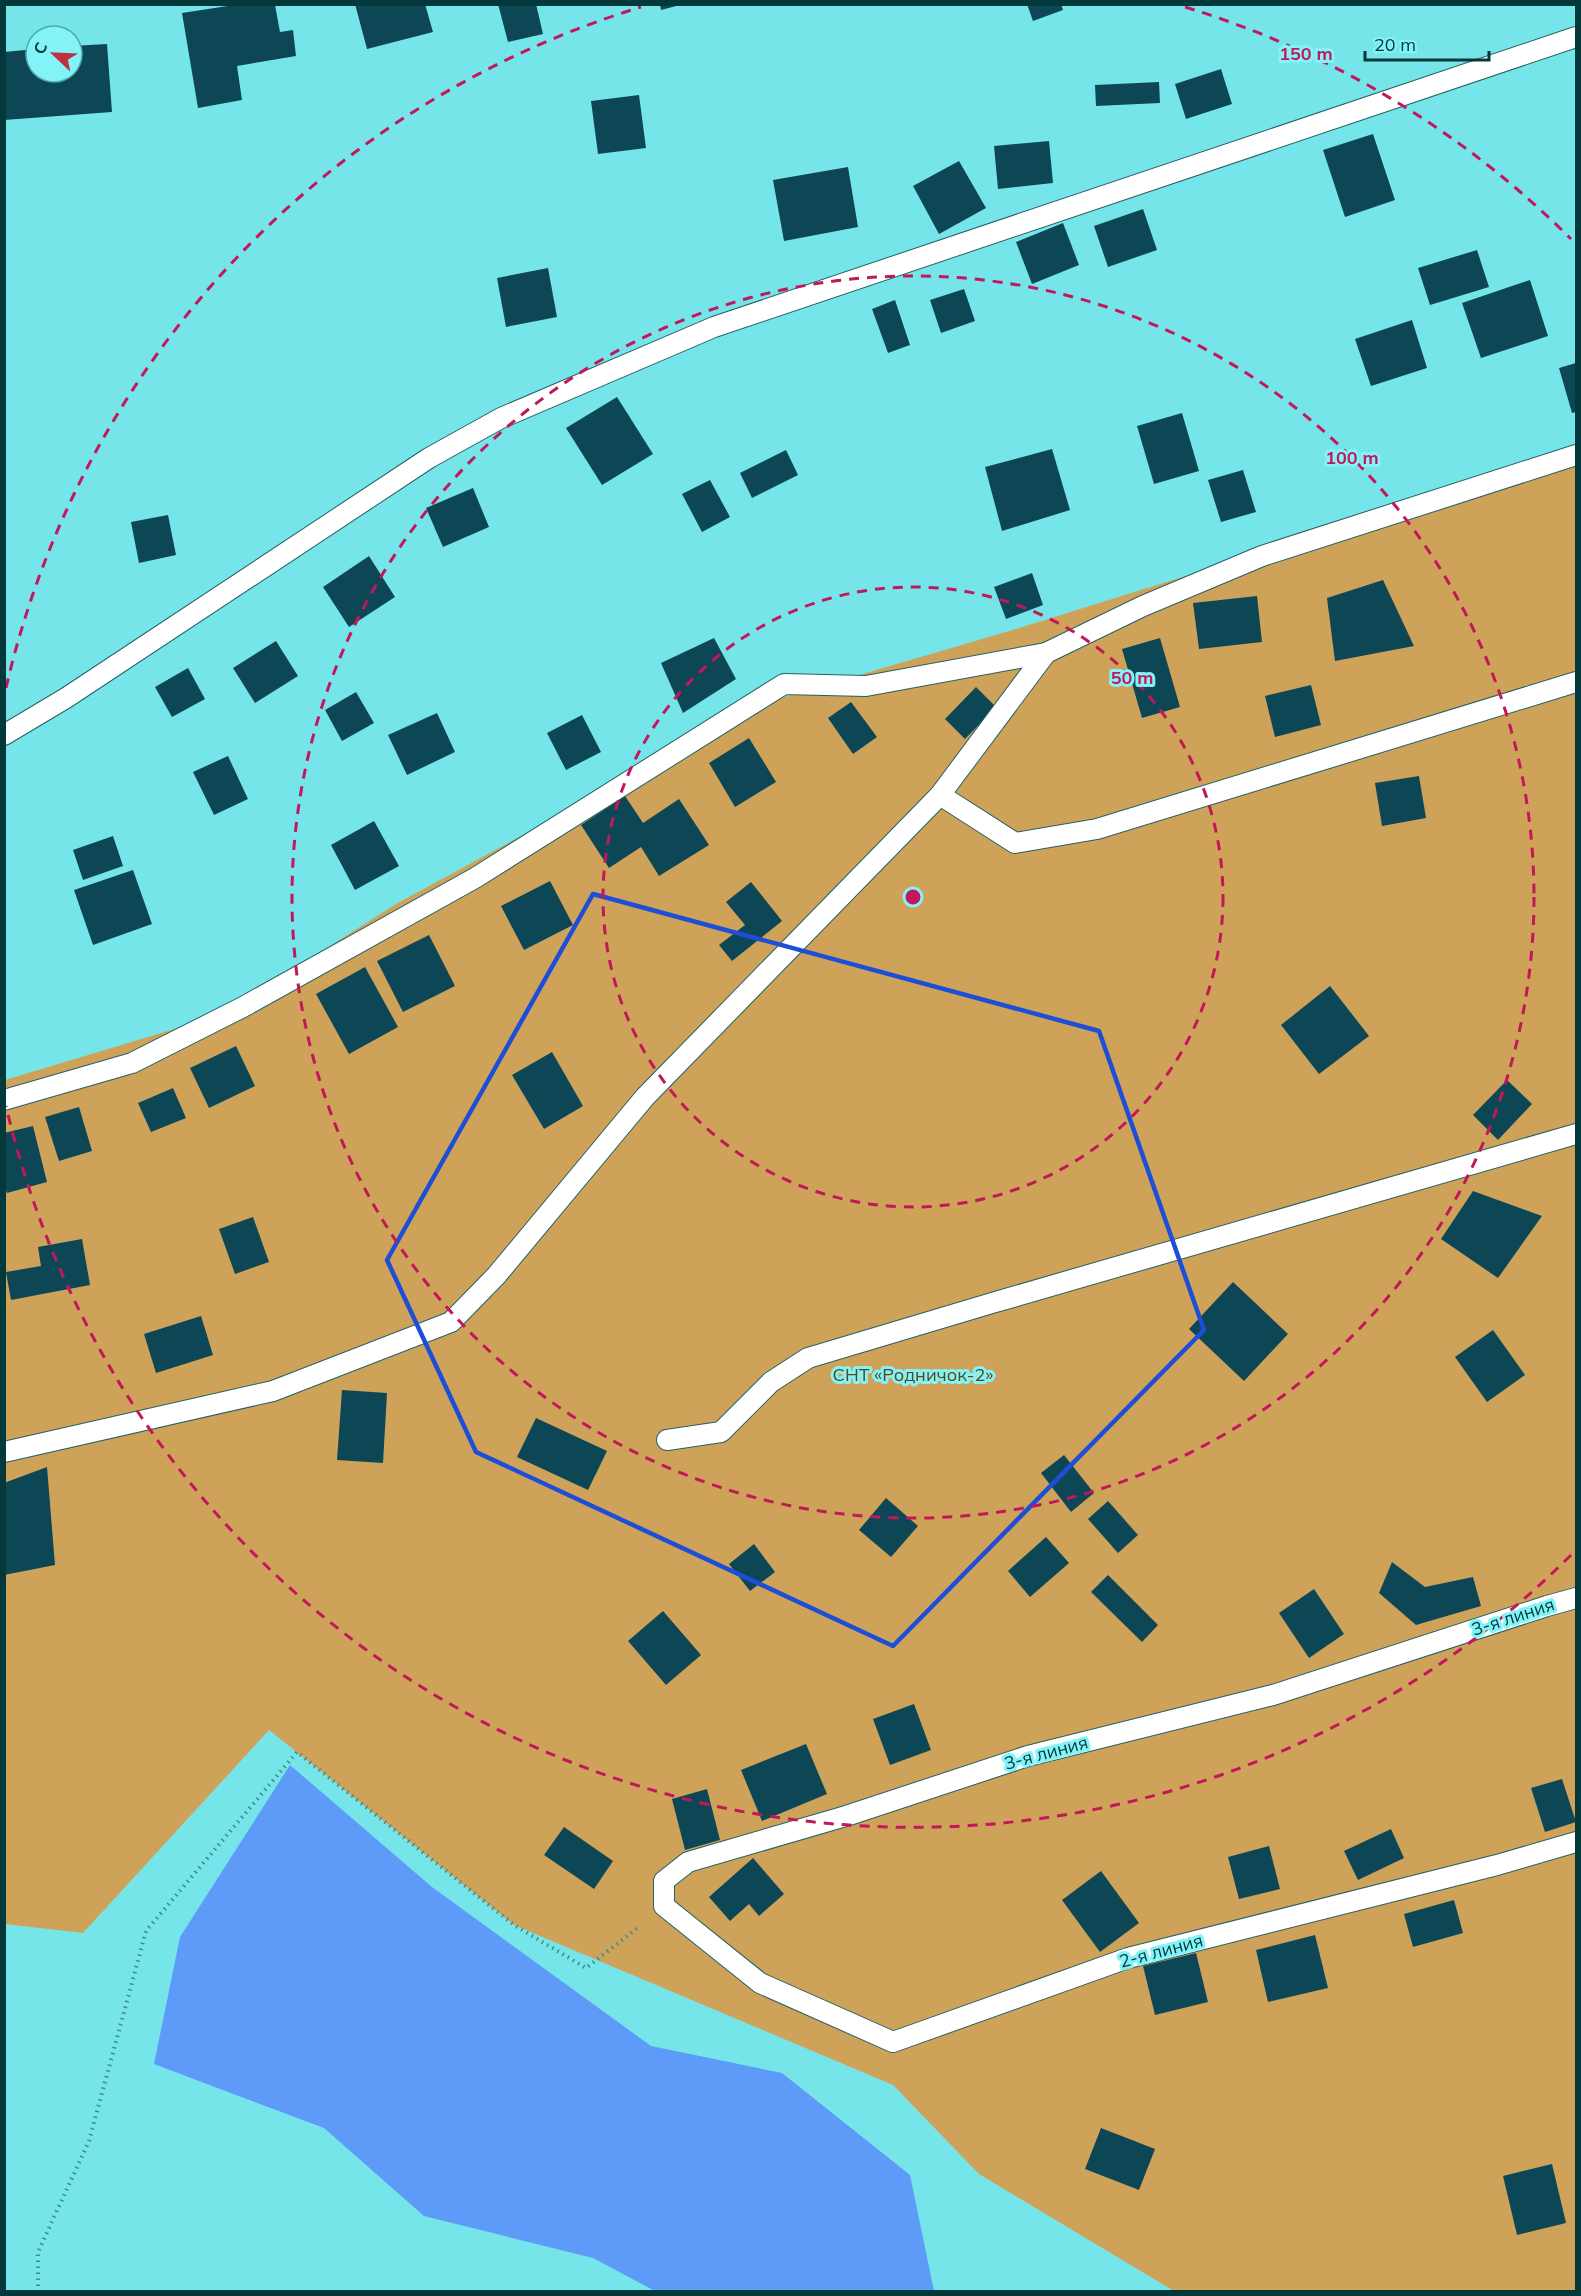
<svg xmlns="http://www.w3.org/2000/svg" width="1581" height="2296" font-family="Mulish,sans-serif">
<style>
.green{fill:#cea359}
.water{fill:#5e9af8}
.building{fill:#0d4756}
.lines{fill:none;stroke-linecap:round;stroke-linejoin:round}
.lane-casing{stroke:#256164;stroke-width:22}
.path{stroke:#3c8d90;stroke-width:4;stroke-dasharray:1.5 4.5;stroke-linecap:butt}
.lane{stroke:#fff;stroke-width:20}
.marked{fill:none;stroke:#1d4ed8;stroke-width:4.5;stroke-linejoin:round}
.ring{fill:none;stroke:#c2185b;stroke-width:3;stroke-dasharray:10 8}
.labels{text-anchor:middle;stroke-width:6;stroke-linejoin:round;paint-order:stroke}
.park-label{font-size:18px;fill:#5e4412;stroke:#83f3f8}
.street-label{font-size:18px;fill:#04393b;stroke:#83f3f8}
.centre{fill:#c2185b;stroke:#83f3f8;stroke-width:3}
.ring-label{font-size:18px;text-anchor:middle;font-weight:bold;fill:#c2185b;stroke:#83f3f8;stroke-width:6;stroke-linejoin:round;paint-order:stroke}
</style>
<rect width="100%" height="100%" fill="#76e5ea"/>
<path class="green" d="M 1576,454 L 1576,2291 L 1174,2291 L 979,2174 L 893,2085 L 514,1925 L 269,1730 L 83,1933 L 5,1924 L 5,1080 L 221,1015 L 396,904 L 767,702 L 1006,632 Z"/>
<path class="water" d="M 290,1765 L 432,1887 L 651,2046 L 782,2073 L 910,2175 L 934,2291 L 655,2291 L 593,2258 L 424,2216 L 324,2128 L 154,2064 L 180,1937 Z"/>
<g class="building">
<path d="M 355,4 L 425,4 L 433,32 L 367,49 Z"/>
<path d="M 498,4 L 536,4 L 543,34 L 508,42 Z"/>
<path d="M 660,4 L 680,4 L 680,5 L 661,10 Z"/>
<path d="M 1027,4 L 1061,4 L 1063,10 L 1033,21 Z"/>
<path d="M 234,5 L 275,5 L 280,32 L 293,30 L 296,56 L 237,66 L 242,100 L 198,108 L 182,13 Z"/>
<path d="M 107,44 L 112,112 L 4,120 L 4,52 L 36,49 L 36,72 L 72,72 L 72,46 Z"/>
<path d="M 1221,69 L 1232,104 L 1186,119 L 1175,84 Z"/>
<path d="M 1159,82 L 1160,103 L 1096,106 L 1095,85 Z"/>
<path d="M 639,95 L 646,148 L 598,154 L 591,101 Z"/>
<path d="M 1373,134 L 1395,200 L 1345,217 L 1323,150 Z"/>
<path d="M 1049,141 L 1053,183 L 998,189 L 994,146 Z"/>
<path d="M 959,161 L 986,208 L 939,234 L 913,186 Z"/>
<path d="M 848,167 L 858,227 L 784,241 L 773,180 Z"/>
<path d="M 1143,209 L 1157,250 L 1108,267 L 1094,226 Z"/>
<path d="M 1063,223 L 1079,265 L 1032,284 L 1016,242 Z"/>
<path d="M 1477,250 L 1489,287 L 1430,305 L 1418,268 Z"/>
<path d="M 548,268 L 557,317 L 506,327 L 497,278 Z"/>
<path d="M 1530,280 L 1548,336 L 1481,358 L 1462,303 Z"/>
<path d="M 964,289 L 975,321 L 941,333 L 930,300 Z"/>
<path d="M 895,300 L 910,345 L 888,353 L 872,309 Z"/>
<path d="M 1412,320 L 1427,368 L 1371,386 L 1355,339 Z"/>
<path d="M 1576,363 L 1576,412 L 1572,413 L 1559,368 Z"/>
<path d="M 617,397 L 653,454 L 602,485 L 566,428 Z"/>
<path d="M 1182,413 L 1199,471 L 1154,484 L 1137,426 Z"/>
<path d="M 1052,449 L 1070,510 L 1002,531 L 985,467 Z"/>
<path d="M 786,450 L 798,475 L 752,498 L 740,473 Z"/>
<path d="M 1243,470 L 1256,512 L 1221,522 L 1208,480 Z"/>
<path d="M 710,480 L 730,517 L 702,532 L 682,494 Z"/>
<path d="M 473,488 L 489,527 L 443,547 L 426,508 Z"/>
<path d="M 168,515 L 176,555 L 139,563 L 131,522 Z"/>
<path d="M 369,556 L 395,597 L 349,627 L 323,587 Z"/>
<path d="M 1032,573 L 1043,605 L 1006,619 L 994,587 Z"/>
<path d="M 1383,580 L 1414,646 L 1335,661 L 1327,598 Z"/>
<path d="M 1257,596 L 1262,642 L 1199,649 L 1193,603 Z"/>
<path d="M 714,638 L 736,679 L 683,713 L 661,663 Z"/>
<path d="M 1160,638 L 1180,707 L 1142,718 L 1122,649 Z"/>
<path d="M 276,641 L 298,676 L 255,703 L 233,668 Z"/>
<path d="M 188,668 L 205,699 L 172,717 L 155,687 Z"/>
<path d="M 1311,685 L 1321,725 L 1275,737 L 1265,696 Z"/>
<path d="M 976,687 L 996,707 L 965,739 L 945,719 Z"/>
<path d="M 356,692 L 374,723 L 342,741 L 325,710 Z"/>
<path d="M 851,702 L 877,737 L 853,754 L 828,718 Z"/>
<path d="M 437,713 L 455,752 L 407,775 L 388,735 Z"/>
<path d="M 582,715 L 601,752 L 566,770 L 547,733 Z"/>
<path d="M 749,738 L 776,782 L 735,807 L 709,763 Z"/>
<path d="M 228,756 L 248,799 L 214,815 L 193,772 Z"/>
<path d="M 1419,776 L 1426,818 L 1382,826 L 1375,783 Z"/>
<path d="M 625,796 L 643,823 L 679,799 L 709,845 L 659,876 L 641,847 L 609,868 L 581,825 Z"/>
<path d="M 374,821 L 399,866 L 355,890 L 331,845 Z"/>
<path d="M 113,836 L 123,866 L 83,880 L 73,850 Z"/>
<path d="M 133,870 L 152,924 L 93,945 L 74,890 Z"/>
<path d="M 550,881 L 573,925 L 524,950 L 501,906 Z"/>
<path d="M 751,882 L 782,921 L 732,961 L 719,945 L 745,925 L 726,902 Z"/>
<path d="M 429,935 L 455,986 L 403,1012 L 377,961 Z"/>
<path d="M 365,967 L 398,1027 L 349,1054 L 316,994 Z"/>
<path d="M 1330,986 L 1369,1036 L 1319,1074 L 1281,1025 Z"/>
<path d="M 236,1046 L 255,1086 L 209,1108 L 190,1068 Z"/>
<path d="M 552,1052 L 583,1106 L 544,1129 L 512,1075 Z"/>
<path d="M 1507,1080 L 1532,1104 L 1498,1140 L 1473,1115 Z"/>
<path d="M 173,1088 L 186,1118 L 151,1132 L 138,1103 Z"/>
<path d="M 79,1107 L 92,1151 L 59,1161 L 45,1117 Z"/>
<path d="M 33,1126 L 47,1182 L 7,1193 L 4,1185 L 4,1133 Z"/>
<path d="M 1473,1191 L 1542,1216 L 1498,1278 L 1441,1239 Z"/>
<path d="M 253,1217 L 269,1262 L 235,1274 L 219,1229 Z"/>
<path d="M 82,1239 L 90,1285 L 11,1300 L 6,1272 L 41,1266 L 38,1247 Z"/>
<path d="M 1233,1282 L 1288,1334 L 1244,1381 L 1189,1329 Z"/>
<path d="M 201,1316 L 213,1355 L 156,1373 L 144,1334 Z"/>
<path d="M 1493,1330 L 1525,1375 L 1487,1402 L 1455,1357 Z"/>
<path d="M 342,1390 L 387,1393 L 383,1463 L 337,1460 Z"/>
<path d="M 536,1418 L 607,1451 L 588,1490 L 517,1457 Z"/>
<path d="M 1064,1455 L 1094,1493 L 1071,1512 L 1041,1473 Z"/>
<path d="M 47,1467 L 55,1565 L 4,1575 L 4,1483 Z"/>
<path d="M 886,1498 L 918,1526 L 891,1557 L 859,1530 Z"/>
<path d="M 1108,1501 L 1138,1535 L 1118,1553 L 1088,1519 Z"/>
<path d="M 1046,1537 L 1069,1563 L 1030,1597 L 1008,1571 Z"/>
<path d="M 754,1544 L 775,1572 L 750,1591 L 729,1564 Z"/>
<path d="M 1392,1562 L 1425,1587 L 1473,1577 L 1481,1606 L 1416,1625 L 1379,1593 Z"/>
<path d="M 1108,1575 L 1158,1625 L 1142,1642 L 1091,1592 Z"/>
<path d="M 1314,1589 L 1344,1634 L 1309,1658 L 1279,1613 Z"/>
<path d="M 663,1611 L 701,1655 L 666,1685 L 628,1641 Z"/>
<path d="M 914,1704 L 931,1750 L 890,1765 L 873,1719 Z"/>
<path d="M 806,1744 L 827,1794 L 762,1821 L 741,1770 Z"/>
<path d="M 1562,1779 L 1576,1822 L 1545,1832 L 1531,1788 Z"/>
<path d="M 707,1789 L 720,1840 L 685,1850 L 672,1799 Z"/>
<path d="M 564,1827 L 613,1861 L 594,1889 L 544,1855 Z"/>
<path d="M 1391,1829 L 1404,1858 L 1358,1880 L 1344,1851 Z"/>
<path d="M 1269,1846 L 1280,1889 L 1239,1899 L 1228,1857 Z"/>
<path d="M 753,1858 L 784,1894 L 759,1916 L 749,1904 L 730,1921 L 709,1897 Z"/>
<path d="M 1101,1871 L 1139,1923 L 1100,1952 L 1062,1900 Z"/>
<path d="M 1454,1900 L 1463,1933 L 1413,1947 L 1404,1914 Z"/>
<path d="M 1315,1935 L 1328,1988 L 1268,2002 L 1256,1950 Z"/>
<path d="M 1196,1953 L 1208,2002 L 1155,2015 L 1143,1966 Z"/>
<path d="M 1101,2128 L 1155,2149 L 1139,2190 L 1085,2169 Z"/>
<path d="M 1552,2164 L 1566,2223 L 1517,2235 L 1503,2176 Z"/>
</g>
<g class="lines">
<defs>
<g id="lane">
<path d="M 4,735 L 66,698 L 429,458 L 501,418 L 714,327 L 1576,37"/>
<path d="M 940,795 L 1046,653 L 1143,606 L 1262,556 L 1576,455"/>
<path d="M 4,1100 L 132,1063 L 243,1007 L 475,878 L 784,684 L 866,686 L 1046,653"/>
<path d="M 667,1440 L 721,1432 L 771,1382 L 808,1358 L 992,1303 L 1576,1134"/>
<path d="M 4,1452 L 273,1391 L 451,1322 L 496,1276 L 645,1097 L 940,795 L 1015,843 L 1097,829 L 1576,682"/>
<path d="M 1576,1598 L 1547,1606 L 1273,1695 L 1028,1756 L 846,1816 L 688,1862 L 664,1881 L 664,1906 L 760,1983 L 893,2042 L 1128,1958 L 1497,1865 L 1576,1842"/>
</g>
</defs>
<use href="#lane" class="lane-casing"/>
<path class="path" d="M 38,2292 L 38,2252 L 89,2141 L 146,1931 L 297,1752 L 514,1925 L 586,1968 L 640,1926"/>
<use href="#lane" class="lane"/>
</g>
<path class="marked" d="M 593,894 L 1099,1031 L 1204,1330 L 893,1646 L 476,1452 L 387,1260 Z"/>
<g class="ring">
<circle cx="913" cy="897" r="310"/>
<circle cx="913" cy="897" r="621"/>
<path d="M1571 1555A931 931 0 0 1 6 1106M6 688A931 931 0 0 1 641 7M1185 7A931 931 0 0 1 1571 239"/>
</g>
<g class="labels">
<g class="park-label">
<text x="913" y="1381">СНТ «Родничок-2»</text>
</g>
<g class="street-label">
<text transform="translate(1513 1617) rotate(-18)" y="6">3-я линия</text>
<text transform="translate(1046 1753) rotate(-15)" y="6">3-я линия</text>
<text transform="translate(1161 1951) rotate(-15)" y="6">2-я линия</text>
</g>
</g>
<circle cx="913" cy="897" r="9" class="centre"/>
<g class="ring-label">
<text x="1306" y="60">150 m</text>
<text x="1352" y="464">100 m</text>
<text x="1132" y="684">50 m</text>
</g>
<rect width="1581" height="2296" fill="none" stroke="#04393b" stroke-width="12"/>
<g transform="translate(54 54) rotate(293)"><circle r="28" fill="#83f3f8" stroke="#50a9ac" stroke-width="1.5"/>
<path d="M0-4.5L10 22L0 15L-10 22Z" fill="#c03042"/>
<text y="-9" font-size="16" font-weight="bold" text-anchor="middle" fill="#04393b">С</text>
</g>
<path d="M1365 51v9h124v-9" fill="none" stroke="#04393b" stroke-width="3"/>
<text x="1374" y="51" font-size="18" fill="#04393b" stroke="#83f3f8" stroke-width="4.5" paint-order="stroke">20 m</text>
</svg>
